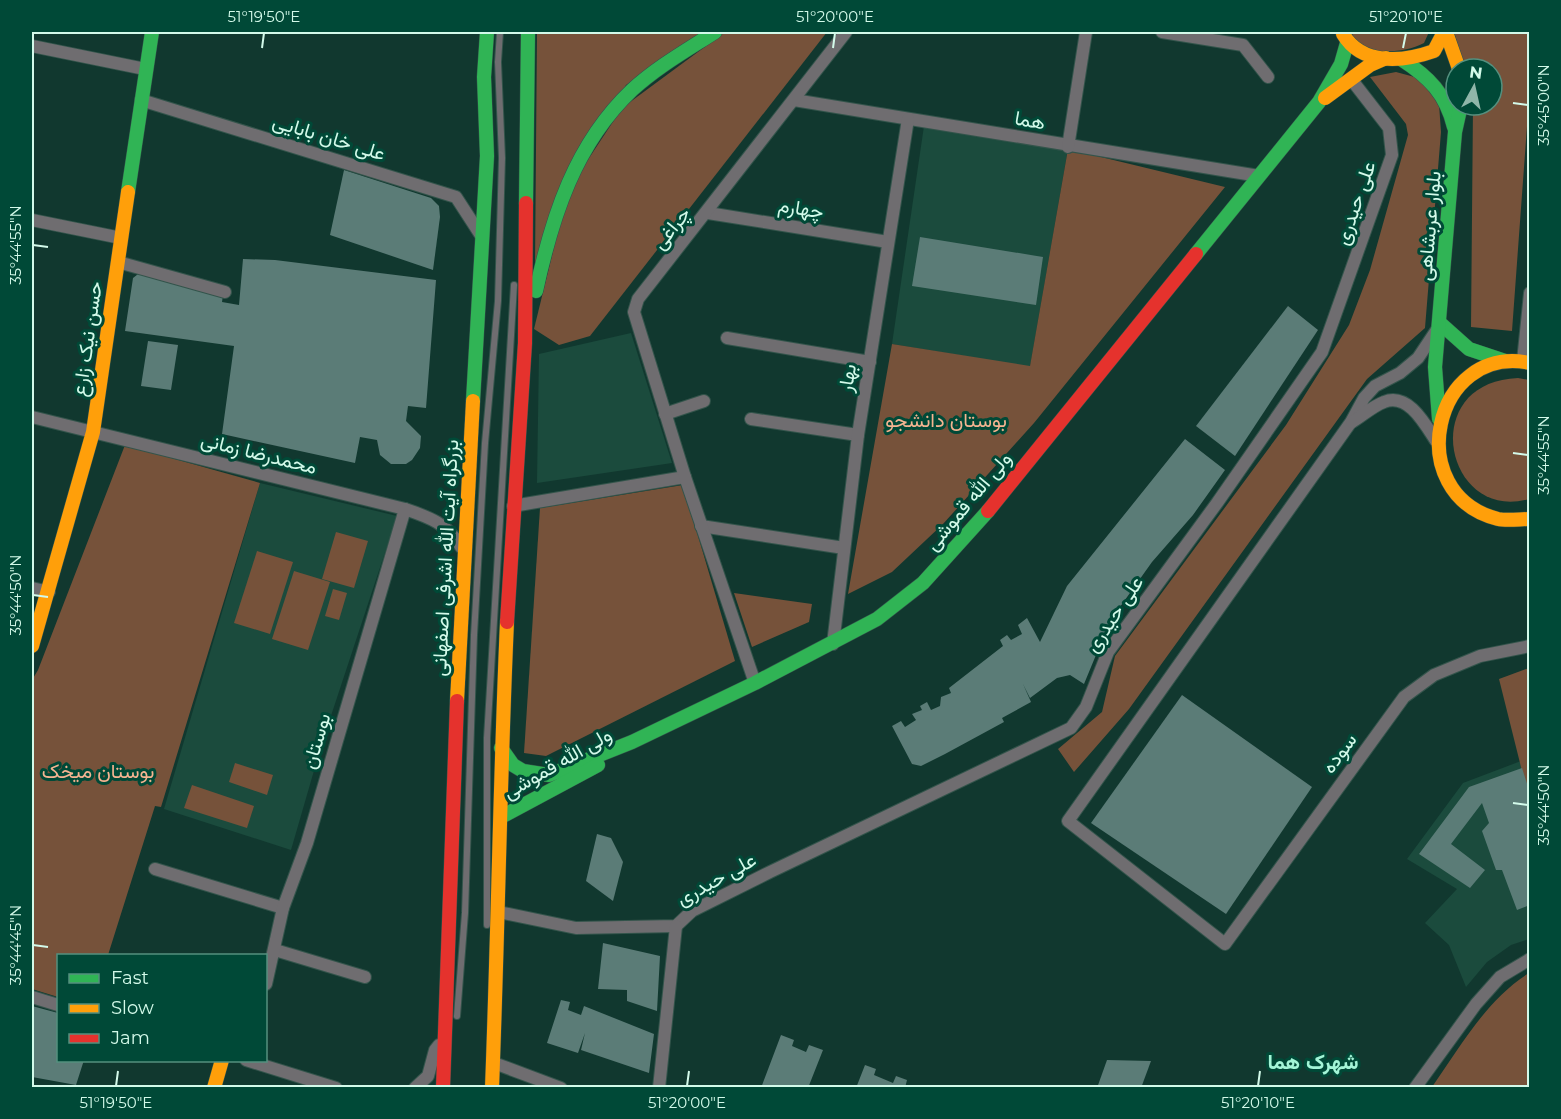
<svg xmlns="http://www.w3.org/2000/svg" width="1561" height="1119" font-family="Montserrat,Vazirmatn,sans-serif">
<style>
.built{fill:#1b4b3d}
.green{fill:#76523a}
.building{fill:#5b7c77}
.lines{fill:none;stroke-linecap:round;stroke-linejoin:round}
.lane-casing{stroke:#33544b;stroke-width:8}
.street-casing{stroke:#33544b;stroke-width:14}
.fast-casing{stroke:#33544b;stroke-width:15}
.slow-casing{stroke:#33544b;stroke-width:15}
.jam-casing{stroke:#33544b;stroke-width:15}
.lane{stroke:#6f6d70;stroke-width:6}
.street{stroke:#6f6d70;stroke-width:12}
.fast{stroke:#30b455;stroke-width:14}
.slow{stroke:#ff9f0a;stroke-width:14}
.jam{stroke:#e5322d;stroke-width:14}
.ticks{fill:none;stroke:#d3faea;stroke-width:2}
.labels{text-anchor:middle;stroke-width:6;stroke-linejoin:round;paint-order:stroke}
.street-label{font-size:20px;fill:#d3faea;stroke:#004937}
.park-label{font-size:20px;fill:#f5b491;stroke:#004937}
.neighbourhood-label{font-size:21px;font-weight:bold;fill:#a3f5d7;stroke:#004937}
.neatline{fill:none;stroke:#d3faea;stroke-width:2}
.ticks-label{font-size:15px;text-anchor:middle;fill:#d3faea}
</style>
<rect width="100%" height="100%" fill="#11382f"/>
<g class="built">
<path d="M 924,126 L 1068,149 L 1030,367 L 892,344 Z"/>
<path d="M 631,333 L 672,463 L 537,483 L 539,354 Z"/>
<path d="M 260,483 L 397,516 L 322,743 L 291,850 L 164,809 Z"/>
<path d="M 1521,761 L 1530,799 L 1529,939 L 1511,945 L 1487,962 L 1466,987 L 1449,945 L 1425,923 L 1457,889 L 1407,859 L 1463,783 Z"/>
</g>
<g class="green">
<path d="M 537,32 L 703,32 L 626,85 L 535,266 Z"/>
<path d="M 725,32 L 827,32 L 590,336 L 559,345 L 534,329 L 568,190 L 622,108 Z"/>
<path d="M 1351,32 L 1429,32 L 1424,43 C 1405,53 1381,53 1360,48 Z"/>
<path d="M 1454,32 L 1529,32 L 1529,99 L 1512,331 L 1471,327 L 1473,105 L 1492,105 L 1492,69 L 1465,69 Z"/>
<path d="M 1396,72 L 1422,79 L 1439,104 L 1441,132 L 1425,328 L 1367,379 L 1129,709 L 1074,772 L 1058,749 L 1102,712 L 1115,656 L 1286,425 L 1349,325 L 1370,270 L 1408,135 L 1406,124 L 1370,77 Z"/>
<path d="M 1068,149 L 1225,187 L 1034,423 L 943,524 L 892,572 L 848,594 L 892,344 L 1030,366 Z"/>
<path d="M 1518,378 L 1529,380 L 1529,499 C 1445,523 1416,382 1518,378 Z"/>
<path d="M 125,445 L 260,483 L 161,807 L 155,806 L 108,955 L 58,956 L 58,997 L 32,989 L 32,680 L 38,670 Z"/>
<path d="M 683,485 L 735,661 L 546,756 L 524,753 L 540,508 Z"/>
<path d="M 336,532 L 368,541 L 354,588 L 322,579 Z"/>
<path d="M 257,551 L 293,562 L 270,634 L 234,623 Z"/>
<path d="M 294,571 L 330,582 L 308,650 L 272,639 Z"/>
<path d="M 333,589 L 347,593 L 339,620 L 325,616 Z"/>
<path d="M 734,593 L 812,604 L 809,622 L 752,647 Z"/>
<path d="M 1529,668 L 1529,799 L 1499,679 Z"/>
<path d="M 235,763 L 273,775 L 267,795 L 229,782 Z"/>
<path d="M 192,785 L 254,806 L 247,828 L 184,808 Z"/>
<path d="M 1529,973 L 1529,1087 L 1432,1087 C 1461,1046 1486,1000 1529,973 Z"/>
</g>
<g class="building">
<path d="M 344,170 L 431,198 L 439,206 L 440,217 L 433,270 L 330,235 Z"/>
<path d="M 920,237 L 1043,257 L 1036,305 L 912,286 Z"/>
<path d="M 243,259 L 275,260 L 436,280 L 426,408 L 408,406 L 406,421 L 421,436 L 420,448 L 412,460 L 406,464 L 391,464 L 380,455 L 377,440 L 360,437 L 355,463 L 222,434 L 234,346 L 125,331 L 133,278 L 142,271 L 223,295 L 222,302 L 239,305 Z"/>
<path d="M 1288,306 L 1318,330 L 1235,456 L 1196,426 Z"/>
<path d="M 148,341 L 178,345 L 171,390 L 141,386 Z"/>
<path d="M 1185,439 L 1225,470 L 1193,515 L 1152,562 L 1110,621 L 1084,684 L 1070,675 L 1057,678 L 1030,698 L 1023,684 L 1031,702 L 1002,718 L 1004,722 L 945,754 L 921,766 L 912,764 L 892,726 L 901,721 L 905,727 L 916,720 L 912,714 L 922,710 L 920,706 L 927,702 L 931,710 L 940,706 L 941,697 L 951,693 L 949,688 L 1003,646 L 1000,640 L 1007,635 L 1011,640 L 1022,634 L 1018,625 L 1027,618 L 1040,642 L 1067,586 Z"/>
<path d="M 1182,695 L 1312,787 L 1226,914 L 1091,823 Z"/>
<path d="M 1522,768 L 1530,793 L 1530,905 L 1517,910 L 1502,870 L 1496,870 L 1482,831 L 1489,823 L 1482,803 L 1451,844 L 1485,870 L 1470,888 L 1419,854 L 1469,787 Z"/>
<path d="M 597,834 L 611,838 L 623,862 L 613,901 L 586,881 Z"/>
<path d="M 603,943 L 660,956 L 657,1011 L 627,1001 L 627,990 L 598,989 Z"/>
<path d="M 561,1000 L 570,1002 L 568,1010 L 581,1015 L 584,1006 L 654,1034 L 649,1073 L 581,1050 L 585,1033 L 578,1053 L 547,1043 Z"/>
<path d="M 32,1006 L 58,1013 L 58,1060 L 84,1060 L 76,1085 L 32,1077 Z"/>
<path d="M 781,1035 L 794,1040 L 792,1046 L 806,1052 L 809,1045 L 823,1050 L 808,1088 L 761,1088 Z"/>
<path d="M 1107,1060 L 1151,1061 L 1141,1088 L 1097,1088 Z"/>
<path d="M 865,1065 L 876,1069 L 874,1075 L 893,1083 L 896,1076 L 907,1080 L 905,1088 L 856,1088 Z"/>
</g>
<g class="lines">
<defs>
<g id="lane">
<path d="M 487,925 L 487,738 L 514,285"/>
<path d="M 457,1016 L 465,913 L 474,635 L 485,443 L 498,301 L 502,158 L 498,62 L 500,32"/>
</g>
<g id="street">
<path d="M 1162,32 L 1243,45 L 1268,77"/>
<path d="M 32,46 L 145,69"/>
<path d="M 141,100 L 456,197 L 480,234"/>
<path d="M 794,100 L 1259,176"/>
<path d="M 1068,147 L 1086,32"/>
<path d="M 708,213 L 888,242"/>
<path d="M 32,220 L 121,238"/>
<path d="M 118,262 L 225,292"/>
<path d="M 1436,331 L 1418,358 L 1400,373 L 1375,386 L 1364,398 L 1351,422 L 1068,821 L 1225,944 L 1404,697 L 1434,675 L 1480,656 L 1530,646"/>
<path d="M 727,338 L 870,362"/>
<path d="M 1523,361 L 1530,293"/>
<path d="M 665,414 L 704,401"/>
<path d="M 32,417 L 405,509 C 429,517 448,524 461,547"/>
<path d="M 751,419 L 858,435"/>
<path d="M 1352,422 C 1362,416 1373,406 1384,402 C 1408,392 1425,424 1436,441"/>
<path d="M 513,506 L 685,477"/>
<path d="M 701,526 L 844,548"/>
<path d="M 32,588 L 49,592"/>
<path d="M 833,644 L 858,435 L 908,119"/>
<path d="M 755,683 L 685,477 L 634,312 L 638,299 L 846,32"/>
<path d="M 155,869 L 283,908"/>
<path d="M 499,912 L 576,928 L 676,926 L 692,911 L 770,872 L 1071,728 L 1086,707 L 1108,652 L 1217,503 L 1322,352 L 1392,155 L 1389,128 L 1351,79"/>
<path d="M 275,950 L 365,977"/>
<path d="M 266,984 L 283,908 L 307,843 L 405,509"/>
<path d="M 32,997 L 58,1005"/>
<path d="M 246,1060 L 336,1088"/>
<path d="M 494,1063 L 561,1088"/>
<path d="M 415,1088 L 428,1076 L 435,1050 L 439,1045"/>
<path d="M 659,1088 L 676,926"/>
<path d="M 1415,1088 L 1476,1004 L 1500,977 L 1530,959"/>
</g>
<g id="fast">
<path d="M 1401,59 C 1429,77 1446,94 1454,127"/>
<path d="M 128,192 L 152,32"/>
<path d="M 526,203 L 528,32"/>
<path d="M 1196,254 L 1319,102 L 1341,64 L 1347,43"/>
<path d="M 536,291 C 552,217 575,144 632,90 C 657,67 687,50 715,32"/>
<path d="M 1441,324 L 1469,349 L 1505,361"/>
<path d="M 473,401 L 487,156 L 484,77 L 487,32"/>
<path d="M 1439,419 L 1435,367 L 1455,132 L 1461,105"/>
<path d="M 501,748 L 513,765 L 523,771 L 549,775 L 632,742 L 755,683 L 877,619 L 923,583 L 988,511"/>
<path d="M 501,817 L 598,765"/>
</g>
<g id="slow">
<path d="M 1446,32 L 1459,69"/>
<path d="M 1343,34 C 1362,66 1403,62 1434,51 L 1444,32"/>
<path d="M 1325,98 L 1370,65 L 1386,58"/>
<path d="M 1530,363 C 1433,343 1400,494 1498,519 C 1507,521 1520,519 1530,519"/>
<path d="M 32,646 L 93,432 L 128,192"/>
<path d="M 457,701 L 473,401"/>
<path d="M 214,1088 L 222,1060"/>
<path d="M 492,1088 C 498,933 500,777 507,622"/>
</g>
<g id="jam">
<path d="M 988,511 L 1196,254"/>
<path d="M 507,622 L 525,343 L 526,203"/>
<path d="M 443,1088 L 457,701"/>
</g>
</defs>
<use href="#lane" class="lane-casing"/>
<use href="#street" class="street-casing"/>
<use href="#fast" class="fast-casing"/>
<use href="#slow" class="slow-casing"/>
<use href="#jam" class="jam-casing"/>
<use href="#lane" class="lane"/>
<use href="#street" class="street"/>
<use href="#fast" class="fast"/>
<use href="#slow" class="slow"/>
<use href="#jam" class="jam"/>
</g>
<path class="ticks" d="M 262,48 L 264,33M 833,48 L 835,33M 1403,48 L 1406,33M 1513,103 L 1528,105M 33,245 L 48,247M 1513,453 L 1528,455M 33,595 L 48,597M 1513,803 L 1528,805M 33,945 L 48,947M 116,1086 L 118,1071M 687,1086 L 689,1071M 1258,1086 L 1260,1071"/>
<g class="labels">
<g class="street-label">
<text transform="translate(1030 120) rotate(10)" y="7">هما</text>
<text transform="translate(329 137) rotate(17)" y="7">علی خان بابایی</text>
<text transform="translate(1355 203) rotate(-71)" y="7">علی حیدری</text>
<text transform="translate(801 208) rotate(9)" y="7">چهارم</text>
<text transform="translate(1429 226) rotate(-85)" y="7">بلوار عربشاهی</text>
<text transform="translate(671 228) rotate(-51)" y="7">چراغی</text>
<text transform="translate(87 339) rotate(-82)" y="7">حسن نیک زارع</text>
<text transform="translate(847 378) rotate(-81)" y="7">بهار</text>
<text transform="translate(259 453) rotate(14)" y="7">محمدرضا زمانی</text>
<text transform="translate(968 501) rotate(-50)" y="7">ولی الله قموشی</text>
<text transform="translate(445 558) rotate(-87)" y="7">بزرگراه آیت الله اشرفی اصفهانی</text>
<text transform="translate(1114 614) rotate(-56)" y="7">علی حیدری</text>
<text transform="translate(316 741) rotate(-74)" y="7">بوستان</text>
<text transform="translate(1339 753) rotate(-54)" y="7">سوده</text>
<text transform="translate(557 763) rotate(-30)" y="7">ولی الله قموشی</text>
<text transform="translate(716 879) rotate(-29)" y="7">علی حیدری</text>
</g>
<g class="park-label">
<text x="946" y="427">بوستان دانشجو</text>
<text x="98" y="778">بوستان میخک</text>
</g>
<g class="neighbourhood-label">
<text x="1313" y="1069">شهرک هما</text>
</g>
</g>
<rect width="1561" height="1119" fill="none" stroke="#004937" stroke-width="66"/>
<rect x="57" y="954" width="210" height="108" fill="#004937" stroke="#54907f" stroke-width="1.5"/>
<rect x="69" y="974" width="30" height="9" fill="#30b455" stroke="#54907f" stroke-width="1.5"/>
<text x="111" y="984" font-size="18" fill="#d3faea">Fast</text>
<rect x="69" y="1004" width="30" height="9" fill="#ff9f0a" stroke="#54907f" stroke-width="1.5"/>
<text x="111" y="1014" font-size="18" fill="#d3faea">Slow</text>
<rect x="69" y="1034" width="30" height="9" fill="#e5322d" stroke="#54907f" stroke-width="1.5"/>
<text x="111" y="1044" font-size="18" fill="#d3faea">Jam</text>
<g transform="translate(1474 87) rotate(8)"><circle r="28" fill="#004937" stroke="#54907f" stroke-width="1.5"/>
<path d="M0-4.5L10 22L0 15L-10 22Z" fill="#8fb6a9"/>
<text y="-9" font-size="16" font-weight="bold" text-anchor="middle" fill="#d3faea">N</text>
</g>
<rect x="33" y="33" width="1495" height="1053" class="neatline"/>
<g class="ticks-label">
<text x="264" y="22">51°19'50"E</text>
<text x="835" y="22">51°20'00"E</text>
<text x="1406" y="22">51°20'10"E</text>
<text transform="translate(1544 105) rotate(-90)" y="5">35°45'00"N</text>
<text transform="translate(16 245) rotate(-90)" y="5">35°44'55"N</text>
<text transform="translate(1544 455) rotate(-90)" y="5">35°44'55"N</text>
<text transform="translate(16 595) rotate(-90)" y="5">35°44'50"N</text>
<text transform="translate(1544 805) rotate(-90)" y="5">35°44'50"N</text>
<text transform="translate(16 945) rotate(-90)" y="5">35°44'45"N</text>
<text x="116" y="1108">51°19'50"E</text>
<text x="687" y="1108">51°20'00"E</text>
<text x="1258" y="1108">51°20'10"E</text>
</g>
</svg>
